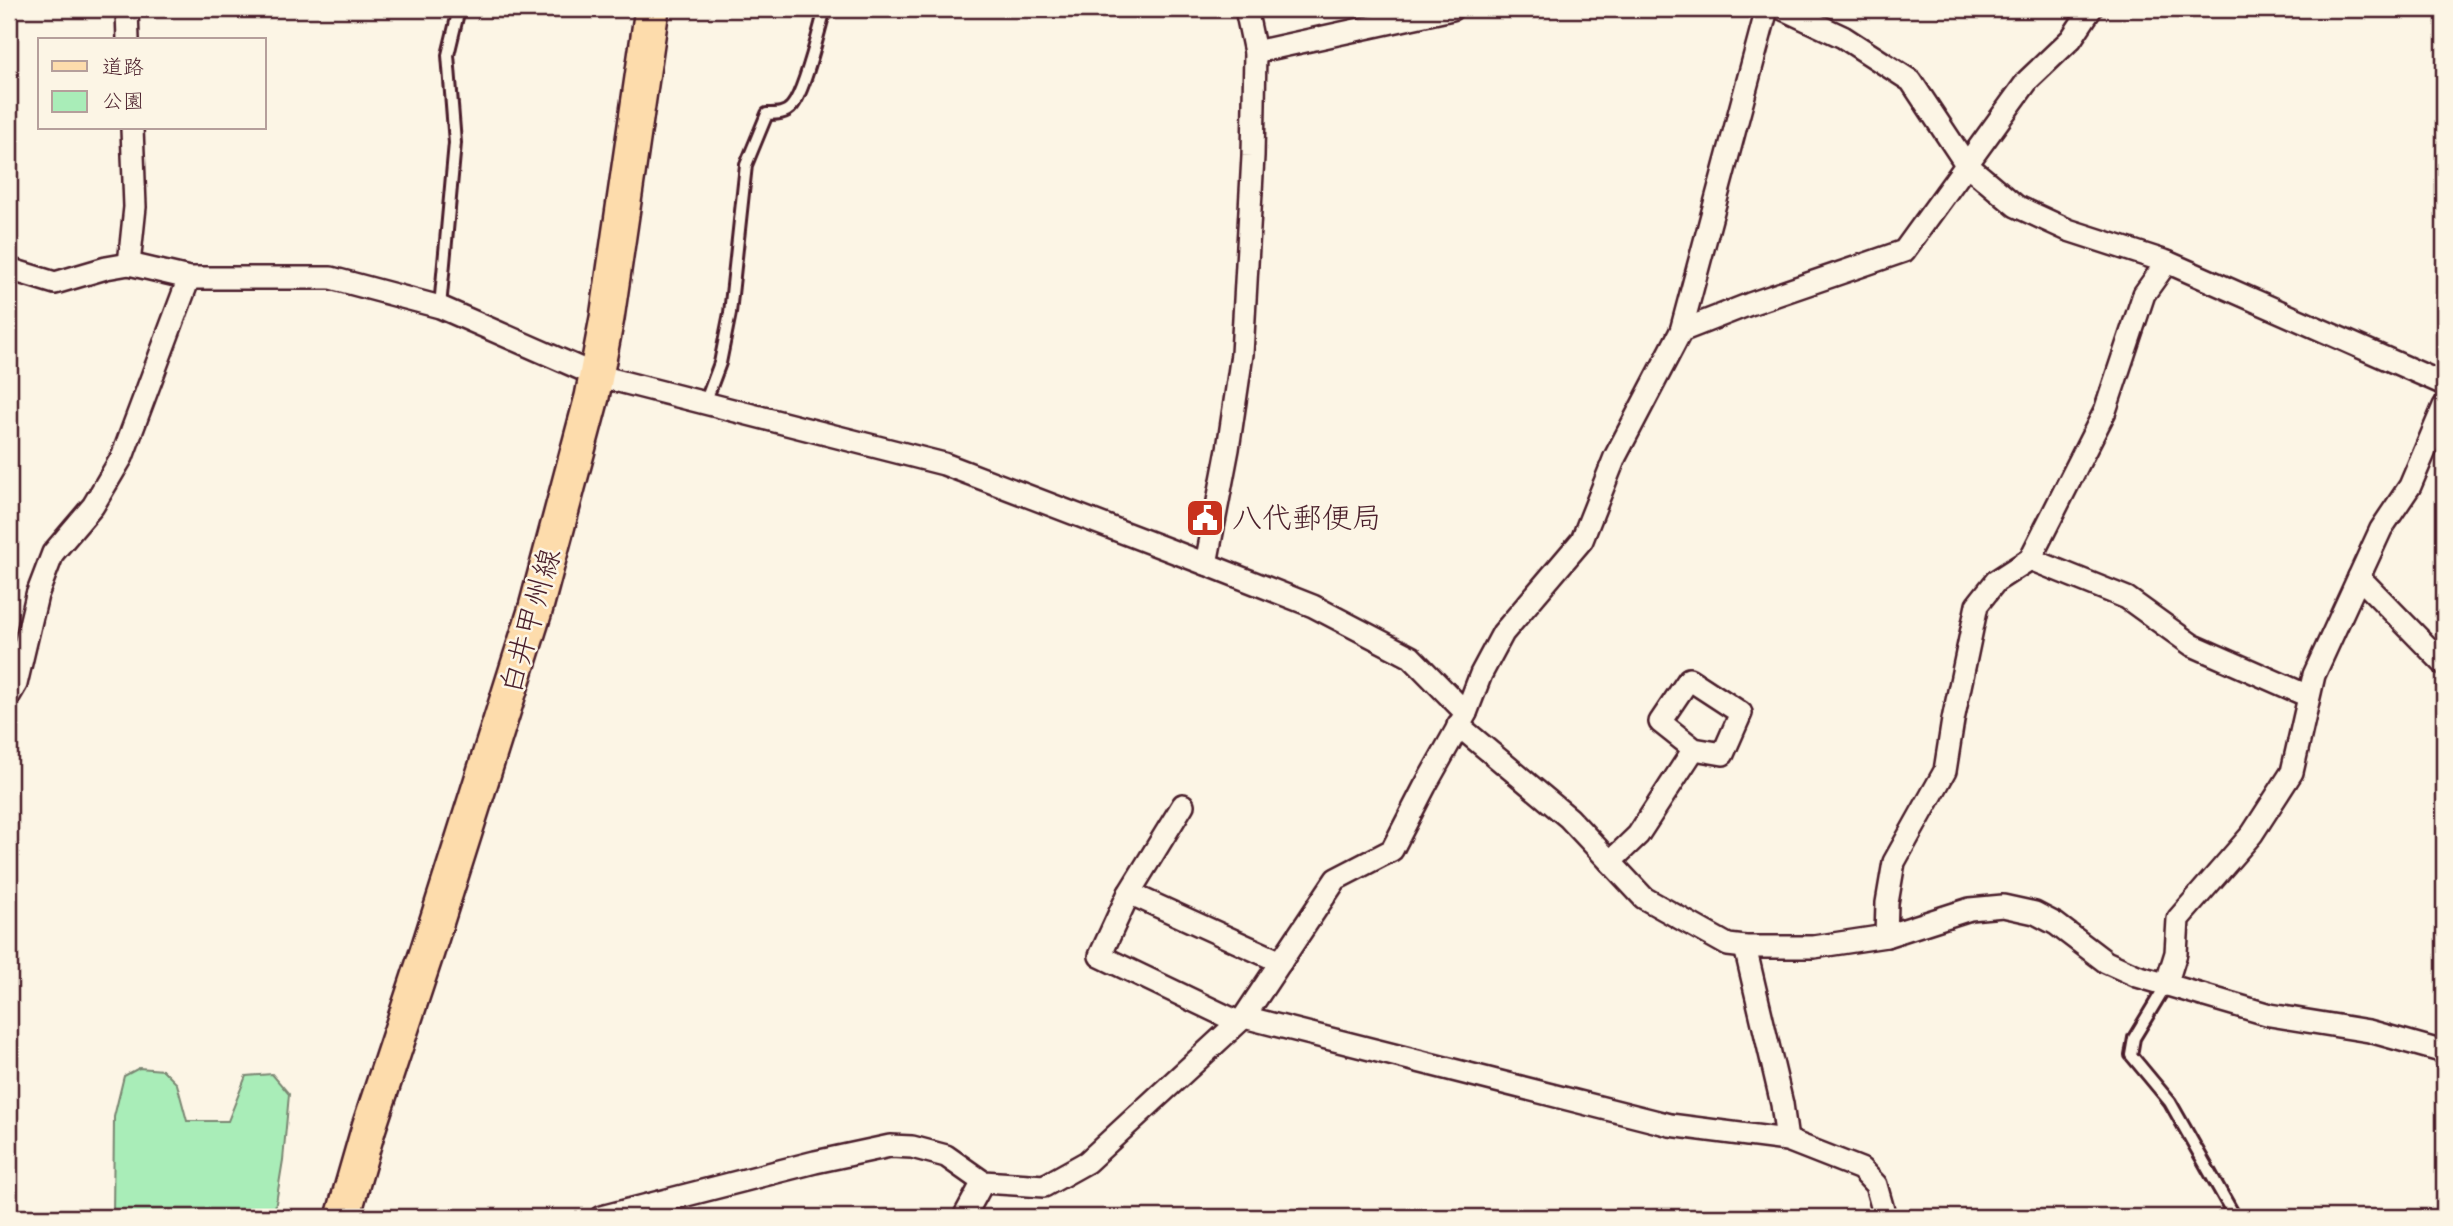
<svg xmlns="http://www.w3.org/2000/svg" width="2453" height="1226" font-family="Caveat,'Klee One',sans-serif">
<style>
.green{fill:#a9edb8;stroke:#7a8672;stroke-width:2}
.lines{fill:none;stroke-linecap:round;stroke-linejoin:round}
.lane-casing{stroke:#4a1f2b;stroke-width:16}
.street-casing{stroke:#4a1f2b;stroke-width:26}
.primary-casing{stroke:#4a1f2b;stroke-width:38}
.lane{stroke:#fcf5e5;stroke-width:10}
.street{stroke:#fcf5e5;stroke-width:21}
.primary{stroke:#fddcac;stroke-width:33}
.labels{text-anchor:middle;stroke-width:5;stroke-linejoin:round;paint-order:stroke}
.poi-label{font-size:30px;fill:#4a1f2b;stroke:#fcf5e5;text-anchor:start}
.street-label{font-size:30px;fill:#4a1f2b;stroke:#fcf5e5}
</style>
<rect width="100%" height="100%" fill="#fcf5e5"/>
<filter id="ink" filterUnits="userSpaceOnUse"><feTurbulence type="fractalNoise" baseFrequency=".0143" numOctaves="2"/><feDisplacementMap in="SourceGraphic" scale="14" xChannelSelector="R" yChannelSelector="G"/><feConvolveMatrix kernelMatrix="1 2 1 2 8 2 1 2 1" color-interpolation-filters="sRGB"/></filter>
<g filter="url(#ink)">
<path class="green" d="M 139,1068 L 163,1070 L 177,1084 L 187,1121 L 228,1121 L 246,1076 L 272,1074 L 289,1094 L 283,1160 L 274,1215 L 254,1217 L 113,1217 L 114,1117 L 124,1076 Z"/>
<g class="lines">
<defs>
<g id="lane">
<path d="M 440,307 L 455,143 L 448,55 L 459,9"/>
<path d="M 705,403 L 720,363 L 730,313 L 746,165 L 767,114 C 776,114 786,114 792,106 C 805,91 819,30 825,9"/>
<path d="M 2166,985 L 2134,1038 L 2131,1055 L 2170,1102 L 2235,1217"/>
</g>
<g id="street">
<path d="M 127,9 L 128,40"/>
<path d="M 1783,9 L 1843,37 L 1911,81 L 1966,164 L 2016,206 L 2068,230 L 2167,262 L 2444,384"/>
<path d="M 1255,52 L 1452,9"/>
<path d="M 129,264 L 135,207 L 132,128"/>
<path d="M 9,269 L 55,283 L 106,268 L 129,264 L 189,278 L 331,278 L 440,307 L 595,375 L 944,464 L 1206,564 L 1313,606 L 1411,657 L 1466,713"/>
<path d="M 1681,331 L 1750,304 L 1904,251 L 2028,80 L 2071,39 L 2091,9"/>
<path d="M 2030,559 L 2127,598 L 2192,645 L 2308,696"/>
<path d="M 1206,564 L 1228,449 L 1242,354 L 1253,156 L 1255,52 L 1246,9"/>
<path d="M 2359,577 L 2444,664"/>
<path d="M 9,696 L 16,684 L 37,595 L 53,553 L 93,506 L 122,457 L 189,278"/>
<path d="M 1458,725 L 1569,818 L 1644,898 L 1728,945 L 1745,947 L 1814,947 L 1886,936 L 1970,909 L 2003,906 L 2035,913 L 2056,924 L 2106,962 L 2137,976 L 2270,1015 L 2369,1031 L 2444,1052"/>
<path d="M 1183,805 L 1129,893 L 1100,956 L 1238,1022"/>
<path d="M 1610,862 L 1638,835 L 1694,749 L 1723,754 L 1741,713 L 1689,679 L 1660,722 L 1694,749"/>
<path d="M 1129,893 L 1281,962"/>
<path d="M 1886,936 L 1887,903 L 1894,862 L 1945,771 L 1953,720 L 1977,605 L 1996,581 L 2030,559 L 2105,411 L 2144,294 L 2167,262"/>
<path d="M 1745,947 L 1782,1104 L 1787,1140"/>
<path d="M 2166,985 L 2176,953 L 2178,919 L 2252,834 L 2292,772 L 2314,675 L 2381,529 L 2410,486 L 2444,406"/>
<path d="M 1244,1017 L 1670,1125 L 1787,1140 L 1861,1169 L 1876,1185 L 1885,1217"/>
<path d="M 601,1217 L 815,1162 L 890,1146 L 912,1147 L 946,1156 L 983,1182 L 1044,1186 L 1087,1162 L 1244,1017 L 1336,879 L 1392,850 L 1425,786 L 1466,713 L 1481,674 L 1503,633 L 1582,540 L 1615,457 L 1681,331 L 1767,9"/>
<path d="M 964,1217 L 983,1182"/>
</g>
<path id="primary" d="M 343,1217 L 369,1127 L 427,952 L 535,611 L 592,397 L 607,318 L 652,9"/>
</defs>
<use href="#lane" class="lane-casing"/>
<use href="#street" class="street-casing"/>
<use href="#primary" class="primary-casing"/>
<use href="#lane" class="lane"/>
<use href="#street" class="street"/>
<use href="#primary" class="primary"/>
</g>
</g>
<defs>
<symbol id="civic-square" viewBox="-11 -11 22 22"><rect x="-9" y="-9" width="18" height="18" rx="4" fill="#c8321e" stroke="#fcf5e5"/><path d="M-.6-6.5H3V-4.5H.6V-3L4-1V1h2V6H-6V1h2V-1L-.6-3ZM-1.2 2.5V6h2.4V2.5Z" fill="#fff"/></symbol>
</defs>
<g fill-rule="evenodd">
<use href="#civic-square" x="1183" y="496" width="44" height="44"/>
</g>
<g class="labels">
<g class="poi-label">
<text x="1232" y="528">八代郵便局</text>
</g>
<g class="street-label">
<text transform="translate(530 621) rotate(-74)" y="10">白井甲州線</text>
</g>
</g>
<rect width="2453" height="1226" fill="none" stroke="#fcf5e5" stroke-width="35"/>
<rect x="18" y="18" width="2418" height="1191" fill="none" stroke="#4a1f2b" stroke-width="2.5" filter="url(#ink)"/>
<rect x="38" y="38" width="228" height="91" fill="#fcf5e5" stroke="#b59f9b" stroke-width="2"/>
<rect x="52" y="61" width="35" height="10" fill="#fddcac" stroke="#b59f9b" stroke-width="2"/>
<text x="102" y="74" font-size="21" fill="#4a1f2b">道路</text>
<rect x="52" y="91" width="35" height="21" fill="#a9edb8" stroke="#b59f9b" stroke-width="2"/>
<text x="102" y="108" font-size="21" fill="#4a1f2b">公園</text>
</svg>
